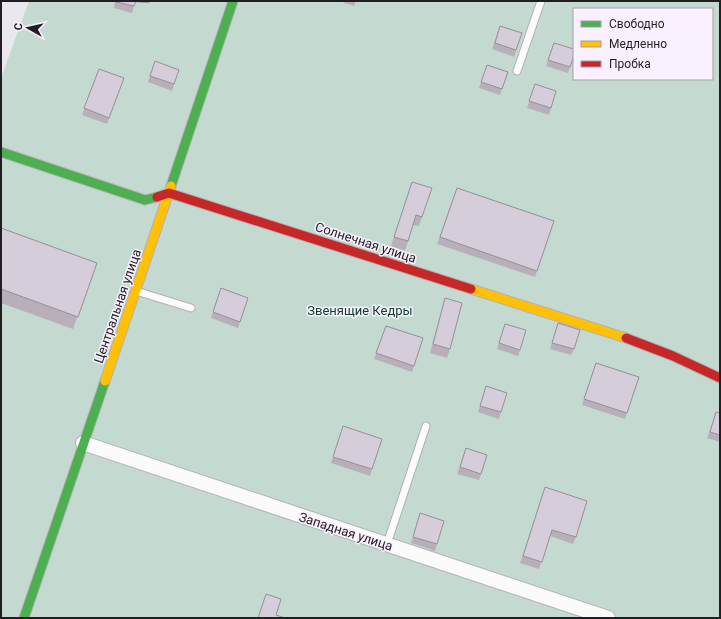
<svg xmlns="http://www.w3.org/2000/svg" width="721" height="619" font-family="Roboto,sans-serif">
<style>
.green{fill:#c4dad1;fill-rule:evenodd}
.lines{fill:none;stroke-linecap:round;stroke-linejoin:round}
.lane-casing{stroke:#b3b0b5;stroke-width:9}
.street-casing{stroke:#b3b0b5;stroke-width:16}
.fast-casing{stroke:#b3b0b5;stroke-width:11}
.slow-casing{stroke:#b3b0b5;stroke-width:11}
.jam-casing{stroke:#b3b0b5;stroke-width:11}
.lane{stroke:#fcfbfc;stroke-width:7}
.street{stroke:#fcfbfc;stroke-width:14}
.fast{stroke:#4caf50;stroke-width:9}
.slow{stroke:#ffc107;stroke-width:9}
.jam{stroke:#c62828;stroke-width:9}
.wall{fill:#b7b0bb}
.shaded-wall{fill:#959098}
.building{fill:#d5cdd9;stroke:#959098}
.labels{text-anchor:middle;stroke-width:3;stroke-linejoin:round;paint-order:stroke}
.street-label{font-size:13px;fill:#211e23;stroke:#f9f1ff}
.park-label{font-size:13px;fill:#0f412d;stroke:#f9f1ff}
</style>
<rect width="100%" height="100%" fill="#ebe7ee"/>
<path class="green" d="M 29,1 L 720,1 L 720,618 L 1,618 L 1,78 ZM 574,9 L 712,9 L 712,79 L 574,79 Z"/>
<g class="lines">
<defs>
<g id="lane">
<path d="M 517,71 L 541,1"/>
<path d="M 136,291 L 191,308"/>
<path d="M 387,544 L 426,426"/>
</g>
<path id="street" d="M 83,443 L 608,618"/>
<g id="fast">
<path d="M 1,152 L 145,200 L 157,197"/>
<path d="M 171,186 L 233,1"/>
<path d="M 24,618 L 105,381"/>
</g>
<g id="slow">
<path d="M 471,289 L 626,338"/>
<path d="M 105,381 L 171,186"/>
</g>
<g id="jam">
<path d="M 157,197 L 169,193 L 471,289"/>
<path d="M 626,338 L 673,356 L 720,378"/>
</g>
</defs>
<use href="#lane" class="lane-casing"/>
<use href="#street" class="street-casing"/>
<use href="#fast" class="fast-casing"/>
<use href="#slow" class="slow-casing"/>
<use href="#jam" class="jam-casing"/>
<use href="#lane" class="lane"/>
<use href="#street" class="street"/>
<use href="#fast" class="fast"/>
<use href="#slow" class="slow"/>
<use href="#jam" class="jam"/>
</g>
<g class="wall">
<path d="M 115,1 L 151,1 L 148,3 L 135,2 L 132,13 L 114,8 Z"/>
<path d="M 339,1 L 356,1 L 354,6 Z"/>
<path d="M 500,26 L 522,33 L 514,57 L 492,49 Z"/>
<path d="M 554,43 L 574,55 L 568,73 L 546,66 Z"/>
<path d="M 155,61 L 179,70 L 172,91 L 148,82 Z"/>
<path d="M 487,65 L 508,72 L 500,95 L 479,88 Z"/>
<path d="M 99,69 L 124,78 L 107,124 L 82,115 Z"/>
<path d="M 535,84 L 556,91 L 549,115 L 527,108 Z"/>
<path d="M 412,182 L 422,217 L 419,226 L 413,225 L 405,251 L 391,246 Z"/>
<path d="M 457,188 L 554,221 L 535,277 L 437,244 Z"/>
<path d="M 1,228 L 97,263 L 73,329 L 1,303 Z"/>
<path d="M 221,288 L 248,298 L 238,328 L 211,318 Z"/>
<path d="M 445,298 L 450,349 L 447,358 L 430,353 L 442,308 Z"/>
<path d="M 558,323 L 574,349 L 571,355 L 550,349 Z"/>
<path d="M 505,324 L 520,350 L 518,356 L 497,349 Z"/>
<path d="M 386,326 L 423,338 L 412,372 L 374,359 Z"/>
<path d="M 596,363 L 639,377 L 625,419 L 582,405 Z"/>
<path d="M 486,386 L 501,412 L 499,419 L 478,412 Z"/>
<path d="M 716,412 L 720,413 L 720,442 L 707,438 Z"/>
<path d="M 341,433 L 382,439 L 370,476 L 331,463 Z"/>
<path d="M 466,448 L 481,474 L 479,480 L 457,474 Z"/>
<path d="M 543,494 L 576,537 L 573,544 L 550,536 L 539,569 L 520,563 Z"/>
<path d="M 420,513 L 437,544 L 435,551 L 411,543 Z"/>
</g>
<path class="shaded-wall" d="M 135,1 L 151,1 L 148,3 L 135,2 Z"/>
<g class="building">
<path d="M 116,1 L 136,1 L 134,6 L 116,2 Z"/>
<path d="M 500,26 L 522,33 L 516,50 L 495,43 Z"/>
<path d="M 554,43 L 574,49 L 574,55 L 570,67 L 548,60 Z"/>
<path d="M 155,61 L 179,70 L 174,84 L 150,76 Z"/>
<path d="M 487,65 L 508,72 L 502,89 L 481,82 Z"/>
<path d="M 99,69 L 124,78 L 109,118 L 84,108 Z"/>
<path d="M 535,84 L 556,91 L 551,108 L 529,101 Z"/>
<path d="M 412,182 L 432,188 L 422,217 L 416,215 L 408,241 L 394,237 Z"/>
<path d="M 457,188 L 554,221 L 537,271 L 440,237 Z"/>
<path d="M 1,228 L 97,263 L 78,317 L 1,289 Z"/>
<path d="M 221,288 L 248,298 L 240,322 L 213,312 Z"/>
<path d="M 445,298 L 462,303 L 450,349 L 433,344 Z"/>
<path d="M 558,323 L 580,330 L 574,349 L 552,343 Z"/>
<path d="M 505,324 L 526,330 L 520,350 L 499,343 Z"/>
<path d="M 386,326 L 423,338 L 414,366 L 376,353 Z"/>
<path d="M 596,363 L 639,377 L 627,413 L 584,399 Z"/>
<path d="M 486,386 L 507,393 L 501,412 L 480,406 Z"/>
<path d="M 716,412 L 720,413 L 720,435 L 710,432 Z"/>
<path d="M 343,426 L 382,439 L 372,469 L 333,457 Z"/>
<path d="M 466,448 L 487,455 L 481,474 L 460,467 Z"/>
<path d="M 545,487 L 587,501 L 576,537 L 552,530 L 542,562 L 523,556 Z"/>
<path d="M 420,513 L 444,521 L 437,544 L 413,537 Z"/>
<path d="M 266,594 L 281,599 L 276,615 L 285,618 L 258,618 Z"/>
</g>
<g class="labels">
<g class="street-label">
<text transform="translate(366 242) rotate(18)" y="5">Солнечная улица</text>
<text transform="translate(117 306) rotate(-71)" y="5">Центральная улица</text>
<text transform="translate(346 531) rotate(18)" y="5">Западная улица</text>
</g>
<g class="park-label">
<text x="360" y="315">Звенящие Кедры</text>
</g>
</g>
<rect width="721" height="619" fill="none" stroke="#211e23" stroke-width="4"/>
<rect x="573" y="8" width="140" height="72" fill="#f9f1ff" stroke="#a39da7"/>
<rect x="581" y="21" width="20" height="6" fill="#4caf50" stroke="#a39da7"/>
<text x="609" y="28" font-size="12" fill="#211e23">Свободно</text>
<rect x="581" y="41" width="20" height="6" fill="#ffc107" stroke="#a39da7"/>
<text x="609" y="48" font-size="12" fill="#211e23">Медленно</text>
<rect x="581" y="61" width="20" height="6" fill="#c62828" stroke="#a39da7"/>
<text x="609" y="68" font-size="12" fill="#211e23">Пробка</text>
<g transform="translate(28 28) rotate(278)" stroke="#f9f1ff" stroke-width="3" paint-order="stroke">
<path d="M0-3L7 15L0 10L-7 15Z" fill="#211e23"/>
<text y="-6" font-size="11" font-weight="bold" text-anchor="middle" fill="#211e23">С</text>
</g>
</svg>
